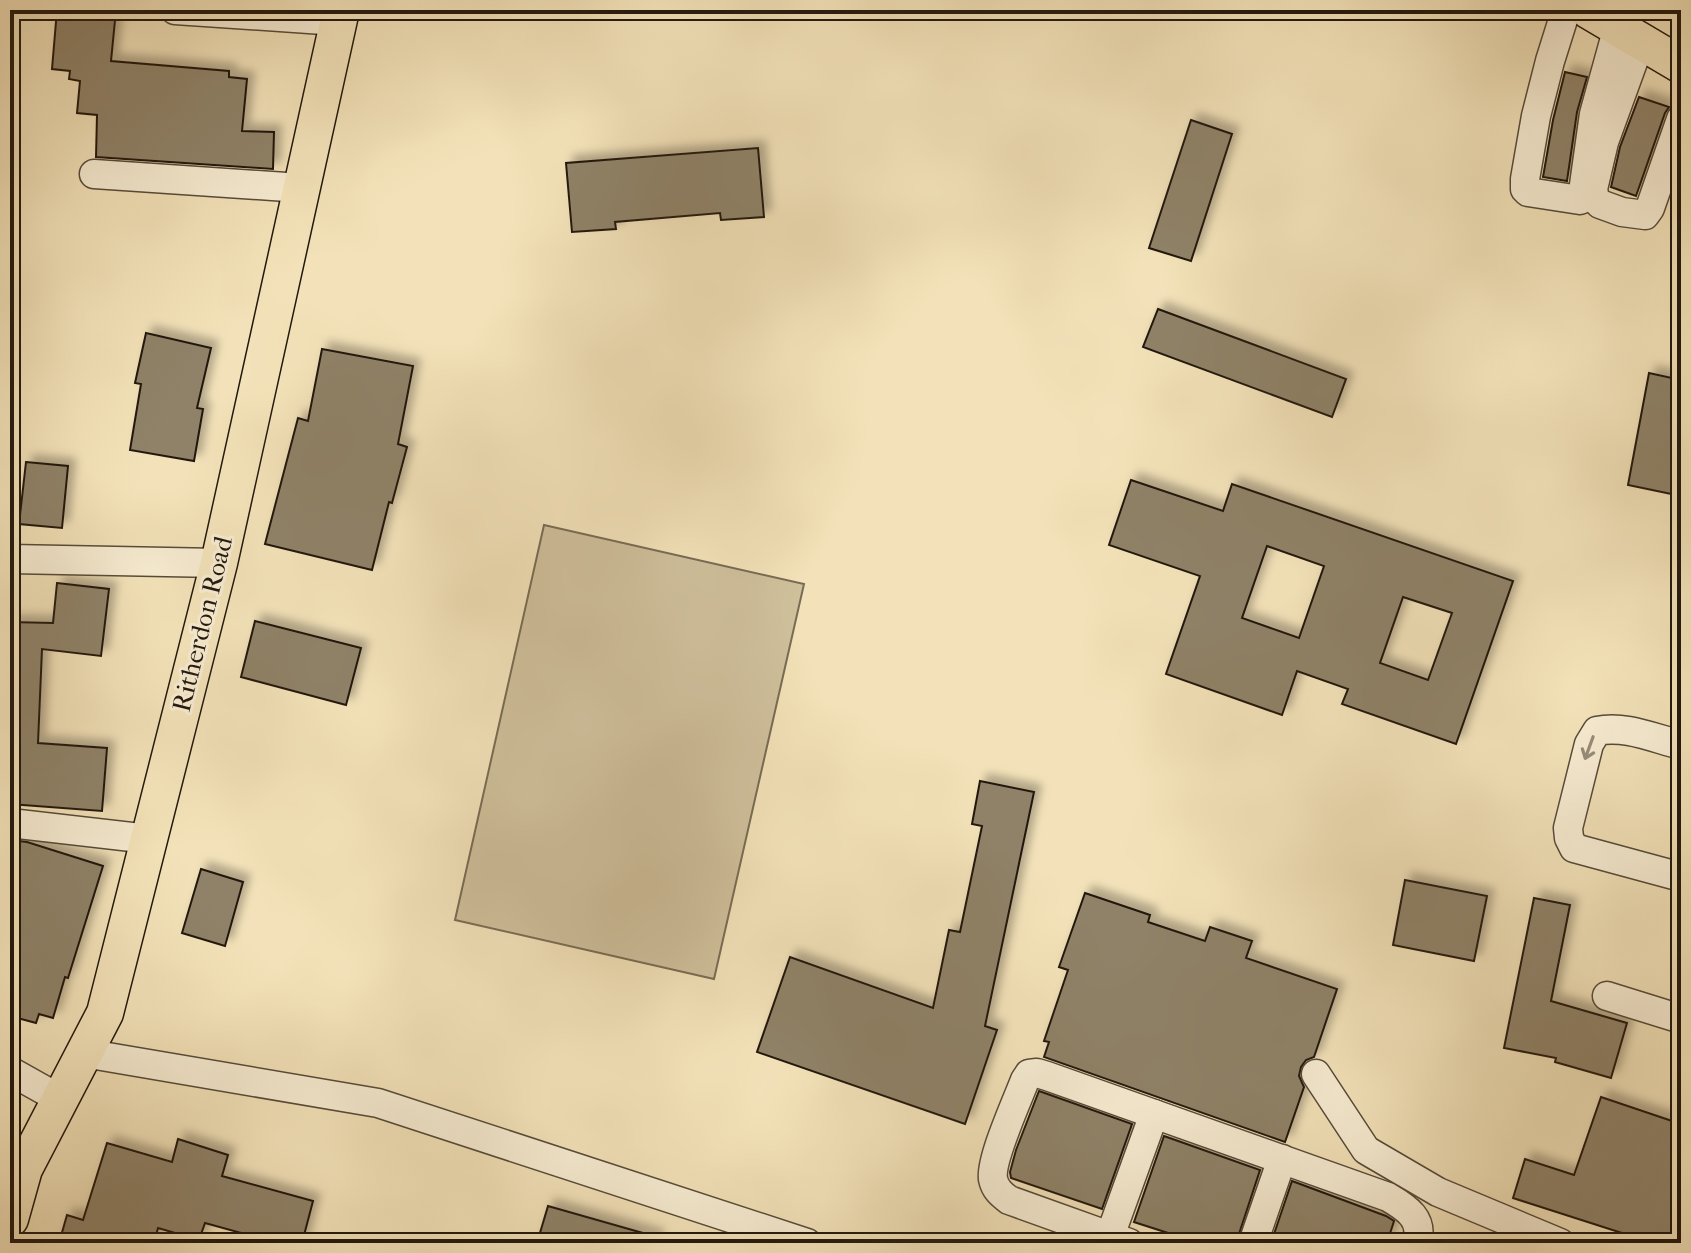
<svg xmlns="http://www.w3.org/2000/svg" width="1691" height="1253" font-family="'IM FELL French Canon',serif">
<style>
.green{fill:#cfc09c;stroke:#786c55;stroke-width:2}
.building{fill:#8f8267;stroke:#22190e;stroke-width:2;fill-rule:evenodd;filter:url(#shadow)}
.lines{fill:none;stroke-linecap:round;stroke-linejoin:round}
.minor-casing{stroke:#564b39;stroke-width:31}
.major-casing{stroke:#22190e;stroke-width:39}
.minor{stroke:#f7ecd2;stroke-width:28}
.major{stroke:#f3e2b9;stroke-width:36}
.oneway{stroke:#978d7a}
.labels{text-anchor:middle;stroke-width:6;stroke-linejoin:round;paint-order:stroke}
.street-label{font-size:26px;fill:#22190e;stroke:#f7ecd2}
</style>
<defs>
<filter id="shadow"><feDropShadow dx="7" dy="-7" stdDeviation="4" flood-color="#0004"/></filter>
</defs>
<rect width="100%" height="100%" fill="#f3e2b9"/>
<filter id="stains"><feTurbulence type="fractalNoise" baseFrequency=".0025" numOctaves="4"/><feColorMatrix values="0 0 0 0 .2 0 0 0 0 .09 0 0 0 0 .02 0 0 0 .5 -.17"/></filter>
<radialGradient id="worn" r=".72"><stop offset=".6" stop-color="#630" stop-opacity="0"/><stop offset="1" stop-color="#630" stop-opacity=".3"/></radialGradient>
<path class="green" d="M 544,525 L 804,584 L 714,979 L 455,920 Z"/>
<g class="building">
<path d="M 57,10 L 116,10 L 111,61 L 229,71 L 229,77 L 247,79 L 242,131 L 274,132 L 273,169 L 96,157 L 97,115 L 77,113 L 80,81 L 69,79 L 70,71 L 52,69 Z"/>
<path d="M 1565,72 L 1587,77 L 1577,112 L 1567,181 L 1543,177 L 1553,120 Z"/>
<path d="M 1639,97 L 1669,107 L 1665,113 L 1636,196 L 1611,187 L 1620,147 Z"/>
<path d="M 1191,120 L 1232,134 L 1191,261 L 1149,248 Z"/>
<path d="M 758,148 L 764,217 L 721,220 L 720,213 L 615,222 L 616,229 L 572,232 L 566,163 Z"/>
<path d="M 1158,309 L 1346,379 L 1332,417 L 1143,347 Z"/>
<path d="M 146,333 L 211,348 L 197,408 L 203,409 L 194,461 L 130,450 L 141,384 L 135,383 Z"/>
<path d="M 322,349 L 413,366 L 398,444 L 407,447 L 392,503 L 389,502 L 372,570 L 265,544 L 298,418 L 308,421 Z"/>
<path d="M 1649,373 L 1681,380 L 1681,496 L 1628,485 Z"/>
<path d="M 26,462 L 68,466 L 62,528 L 19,524 Z"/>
<path d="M 1131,480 L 1223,511 L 1232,484 L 1513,581 L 1456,744 L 1342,704 L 1348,689 L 1297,671 L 1282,715 L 1166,674 L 1200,576 L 1109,545 ZM 1267,546 L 1324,566 L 1299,638 L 1242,618 ZM 1403,597 L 1452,613 L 1428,680 L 1380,663 Z"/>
<path d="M 57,583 L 109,589 L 101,656 L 42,649 L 38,743 L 107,748 L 102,811 L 10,804 L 10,622 L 53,623 Z"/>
<path d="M 255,621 L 361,648 L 346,705 L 241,677 Z"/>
<path d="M 980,781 L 1034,792 L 985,1026 L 997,1030 L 965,1124 L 757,1052 L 790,957 L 933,1008 L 949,930 L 960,932 L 982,826 L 972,824 Z"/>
<path d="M 10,840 L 27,842 L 103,866 L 68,978 L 65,977 L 53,1018 L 39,1014 L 36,1023 L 10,1016 Z"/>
<path d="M 201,869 L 243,882 L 225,946 L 182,933 Z"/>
<path d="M 1405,880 L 1487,896 L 1474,961 L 1393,945 Z"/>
<path d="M 1085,893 L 1150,915 L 1148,922 L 1205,941 L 1210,927 L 1252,941 L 1246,958 L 1337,989 L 1314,1057 L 1306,1060 L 1301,1067 L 1299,1076 L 1304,1087 L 1285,1142 L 1044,1057 L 1049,1042 L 1044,1041 L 1068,970 L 1059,967 Z"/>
<path d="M 1534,898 L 1570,905 L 1551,1001 L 1627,1023 L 1611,1078 L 1555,1062 L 1556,1058 L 1504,1048 Z"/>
<path d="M 1039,1091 L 1132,1124 L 1102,1209 L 1011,1178 L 1010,1172 L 1016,1150 Z"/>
<path d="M 1601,1097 L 1681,1124 L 1681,1243 L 1653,1243 L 1513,1198 L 1525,1159 L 1574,1175 Z"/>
<path d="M 1164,1136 L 1260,1170 L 1236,1243 L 1199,1243 L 1134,1222 Z"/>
<path d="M 178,1139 L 228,1155 L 222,1176 L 313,1201 L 302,1243 L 277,1243 L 205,1223 L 199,1240 L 158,1228 L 154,1243 L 59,1243 L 67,1215 L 83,1220 L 107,1143 L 172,1162 Z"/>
<path d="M 1292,1181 L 1386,1216 L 1394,1221 L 1387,1243 L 1271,1243 Z"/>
<path d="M 548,1206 L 657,1237 L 656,1243 L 537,1243 Z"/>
</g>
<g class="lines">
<defs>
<g id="minor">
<path d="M 175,10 L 338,21"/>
<path d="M 1566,10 L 1550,61 L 1536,116 L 1525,179 L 1525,189 L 1528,192 L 1580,200 L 1582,199 L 1594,114 L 1618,27"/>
<path d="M 1641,40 L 1604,142 L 1593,189 L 1595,199 L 1600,204 L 1622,212 L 1645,215 L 1650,208 L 1681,119"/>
<path d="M 94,174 L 301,188"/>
<path d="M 10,559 L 219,563"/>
<path d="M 1681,745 C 1653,738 1625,725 1597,731 L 1589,744 L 1568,828 L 1569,838 L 1574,848 L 1681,877"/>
<path d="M 10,823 L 149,839"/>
<path d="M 1607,996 L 1681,1019"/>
<path d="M 84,1053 L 378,1103 L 807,1243"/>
<path d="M 10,1071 L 60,1099"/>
<path d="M 1316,1074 L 1366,1150 L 1438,1192 L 1560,1243"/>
<path d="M 1110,1236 L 1154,1114"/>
<path d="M 1129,1243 L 1009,1200 C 1001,1194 995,1189 993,1179 C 990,1160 1017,1101 1025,1080 L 1029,1074 L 1037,1073 L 1047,1076 L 1388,1197 C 1407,1208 1424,1219 1417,1243"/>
<path d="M 1253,1243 L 1282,1159"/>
</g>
<g id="major">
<path d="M 1588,10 L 1681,65"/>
<path d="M 10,1219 L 24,1169 L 105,1013 L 219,563 L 341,10"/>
</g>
</defs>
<use href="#minor" class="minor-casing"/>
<use href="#major" class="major-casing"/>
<use href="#minor" class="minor"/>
<use href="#major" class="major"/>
</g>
<defs><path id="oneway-shaft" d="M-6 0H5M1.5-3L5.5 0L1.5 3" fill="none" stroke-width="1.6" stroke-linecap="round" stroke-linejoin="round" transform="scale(2)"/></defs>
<use class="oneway" href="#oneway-shaft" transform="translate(1589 748) rotate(110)"/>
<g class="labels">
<g class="street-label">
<text transform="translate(202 624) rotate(-76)" y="9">Ritherdon Road</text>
</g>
</g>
<rect width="1691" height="1253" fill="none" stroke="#f3e2b9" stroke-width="40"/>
<rect x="12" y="12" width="1667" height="1229" fill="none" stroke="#22190e" stroke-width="4"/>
<rect x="20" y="20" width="1651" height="1213" fill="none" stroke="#22190e" stroke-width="2"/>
<rect width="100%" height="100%" filter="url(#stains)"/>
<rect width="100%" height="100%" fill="url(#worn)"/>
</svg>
